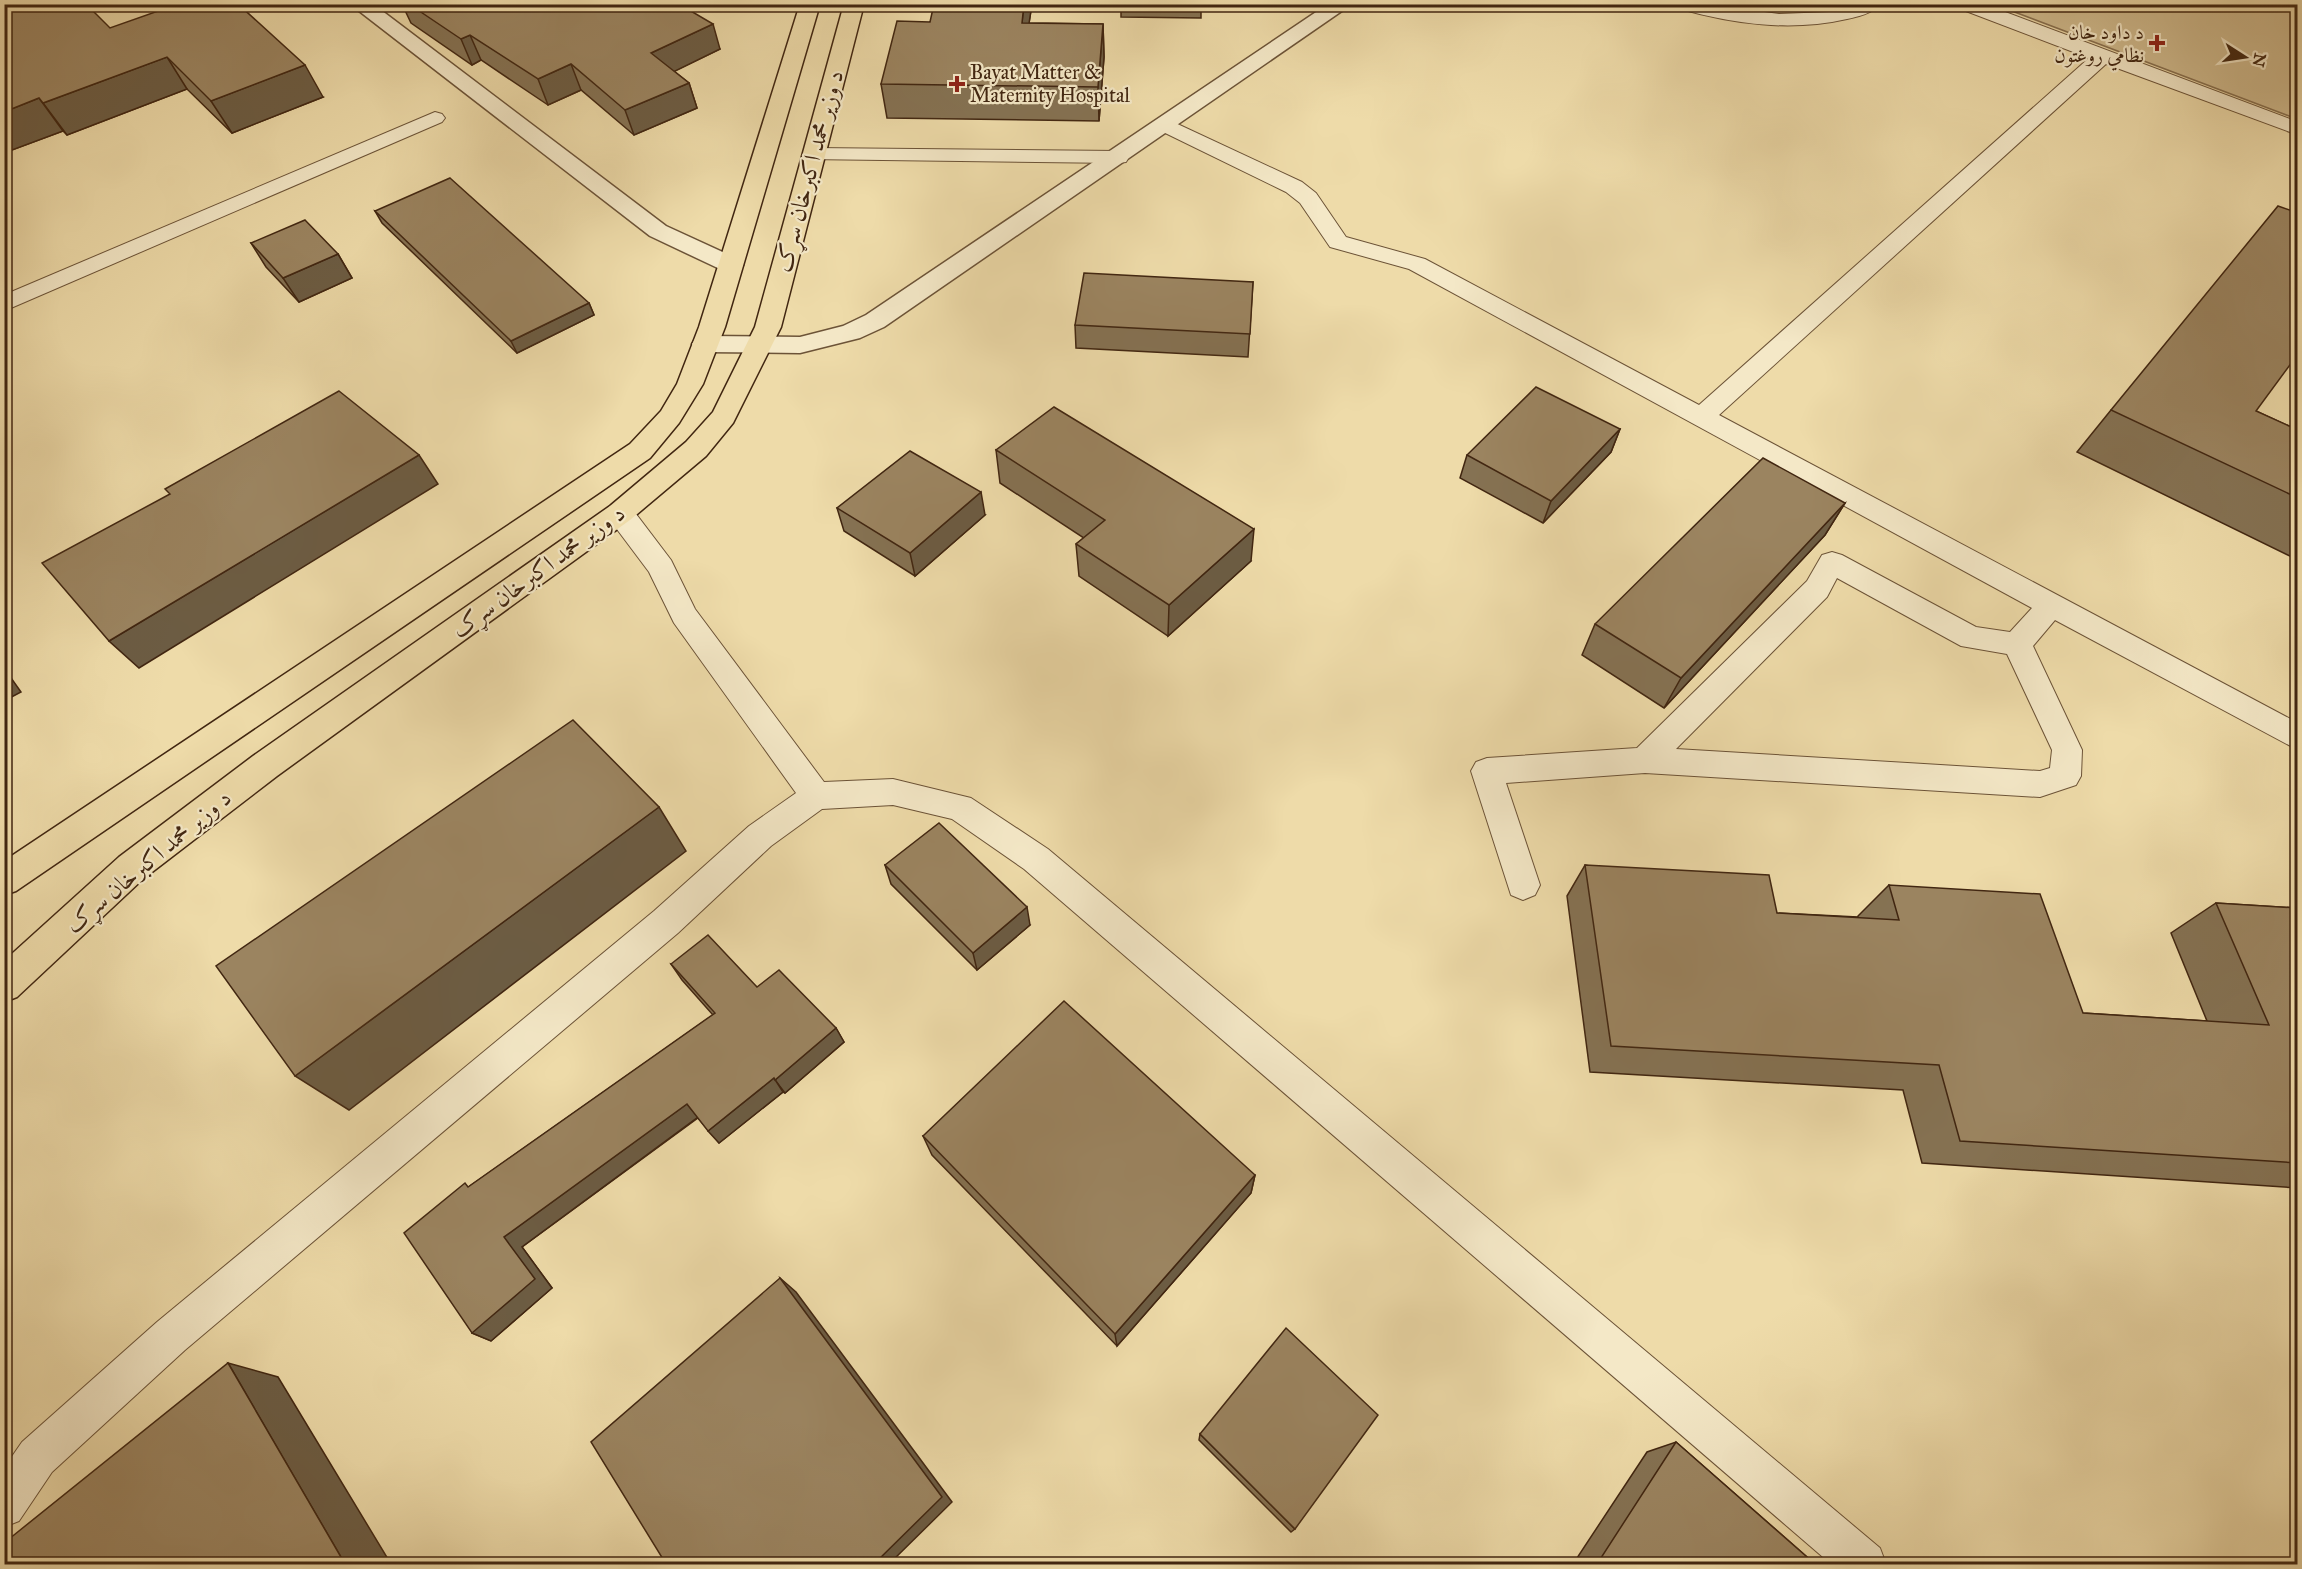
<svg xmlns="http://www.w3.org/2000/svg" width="2302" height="1569" font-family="'IM FELL Great Primer',Amiri,serif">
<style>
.green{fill:#d1bc8f;stroke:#897150;stroke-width:1.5}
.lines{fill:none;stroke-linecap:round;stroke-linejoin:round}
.service-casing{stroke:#6c5337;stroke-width:2}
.minor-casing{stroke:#6c5337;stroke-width:3}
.primary-casing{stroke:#412611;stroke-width:3}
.service{fill:#f4e8c7;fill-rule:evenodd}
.minor{fill:#f4e8c7;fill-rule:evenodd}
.primary{fill:#eedba9;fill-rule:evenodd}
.wall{fill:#857253;stroke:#412611;stroke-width:1.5}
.shaded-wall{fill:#6c5c43;stroke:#412611;stroke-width:1.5}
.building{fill:#9b8460;stroke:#412611;stroke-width:1.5}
.poi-dot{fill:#8f2418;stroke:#f4e8c7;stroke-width:2}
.labels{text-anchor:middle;stroke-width:4.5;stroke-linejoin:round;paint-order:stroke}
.far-poi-label{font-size:20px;fill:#412611;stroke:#f4e8c7;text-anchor:end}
.street-label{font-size:24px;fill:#412611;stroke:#f4e8c7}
</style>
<rect width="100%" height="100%" fill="#eedba9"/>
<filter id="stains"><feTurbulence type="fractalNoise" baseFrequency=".00333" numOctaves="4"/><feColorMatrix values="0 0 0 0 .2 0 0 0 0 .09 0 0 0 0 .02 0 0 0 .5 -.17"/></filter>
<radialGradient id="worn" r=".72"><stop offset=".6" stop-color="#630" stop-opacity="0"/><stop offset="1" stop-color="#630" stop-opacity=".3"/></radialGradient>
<path class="green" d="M 1996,5 L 2297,5 L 2297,119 Z"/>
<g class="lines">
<defs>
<g id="service">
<path d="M 1675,4 L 1707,4 L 1779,14 L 1829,12 L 1854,4 L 1880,4 C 1874,13 1857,17 1847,19 C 1790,32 1733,24 1677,8 Z"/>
<path d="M 1956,4 L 1984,4 L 2298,122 L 2298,135 L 2106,64 L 1719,415 L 2298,723 L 2298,750 L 2055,620 L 2033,646 L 2082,750 L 2081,776 L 2076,785 L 2040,797 L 1645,773 L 1506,783 L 1540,885 L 1535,895 L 1523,900 L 1511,895 L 1471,771 L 1476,762 L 1487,758 L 1637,748 L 1807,581 L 1822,555 L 1832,552 L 1842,555 L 1976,627 L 2010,632 L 2032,608 L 1409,269 L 1330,247 L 1300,203 L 1286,192 L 1157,129 L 1154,125 L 1157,121 L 1164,119 L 1171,121 L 1302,182 L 1316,193 L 1346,237 L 1425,259 L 1699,405 L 2089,58 L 1958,8 ZM 1837,578 L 1961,646 L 2007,654 L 2052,750 L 2050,768 L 2040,771 L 1676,749 L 1827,597 Z"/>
<path d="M 435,112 L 442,114 L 445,118 L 442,122 L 4,311 L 4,295 Z"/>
<path d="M 814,148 L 1118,151 L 1126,152 L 1129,157 L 1126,162 L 1118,163 L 806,159 L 803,154 L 806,149 Z"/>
<path d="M 620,503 L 630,506 L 671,560 L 695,609 L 824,782 L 893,779 L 971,798 L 1048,849 L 1880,1548 L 1886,1564 L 1831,1564 L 1024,869 L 952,819 L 893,805 L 822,809 L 771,846 L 678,933 L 185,1350 L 52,1472 L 19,1521 L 4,1527 L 4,1468 L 22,1442 L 157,1322 L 654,911 L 749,826 L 796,793 L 674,623 L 649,572 L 610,520 L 606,513 L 610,506 Z"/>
</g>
<g id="minor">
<path d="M 350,4 L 373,4 L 666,226 L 740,260 L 743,265 L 740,270 L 731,272 L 722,270 L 650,236 Z"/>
<path d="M 1328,4 L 1352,4 L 884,327 L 860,338 L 800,353 L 705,352 L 696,350 L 692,344 L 696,338 L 705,336 L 800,337 L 843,326 L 866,315 Z"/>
</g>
<g id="primary">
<path d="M 800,4 L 820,4 L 725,327 L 703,384 L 679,423 L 650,458 L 16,891 L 4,895 L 4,861 L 630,444 L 661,411 L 677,384 L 699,327 Z"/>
<path d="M 844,4 L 864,4 L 781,327 L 733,423 L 706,456 L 630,520 L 277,776 L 143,879 L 17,997 L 4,1002 L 4,961 L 119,857 L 253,756 L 610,506 L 686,442 L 713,412 L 755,327 Z"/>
</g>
</defs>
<use href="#service" class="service-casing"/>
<use href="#minor" class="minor-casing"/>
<use href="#primary" class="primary-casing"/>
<use href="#service" class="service"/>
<use href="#minor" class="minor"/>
<use href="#primary" class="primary"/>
</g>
<g class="wall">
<path d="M 4,4 L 110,28 L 323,97 L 232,133 L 187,89 L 67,135 L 63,131 L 4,153 Z"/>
<path d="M 402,4 L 679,4 L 720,49 L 674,71 L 689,83 L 697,108 L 634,135 L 581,90 L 548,105 L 481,60 L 472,65 L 411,23 Z"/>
<path d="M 1032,4 L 1029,23 L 1103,24 L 1104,57 L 1099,121 L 887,118 L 881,84 L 930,22 Z"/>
<path d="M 1121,4 L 1201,4 L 1201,18 L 1121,17 Z"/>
<path d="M 375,211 L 589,303 L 594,315 L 517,353 L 382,223 Z"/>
<path d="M 251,243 L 338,254 L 352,278 L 299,302 L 266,267 Z"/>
<path d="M 1253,282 L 1248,357 L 1076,348 L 1075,325 Z"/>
<path d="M 2111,410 L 2256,411 L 2298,430 L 2298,560 L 2077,452 Z"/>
<path d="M 1620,429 L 1611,452 L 1543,523 L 1460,478 L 1467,455 Z"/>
<path d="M 996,450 L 1251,561 L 1168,636 L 1079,576 L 1076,544 L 1084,538 L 1000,483 Z"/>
<path d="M 1845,503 L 1825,535 L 1664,708 L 1582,655 L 1595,624 Z"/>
<path d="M 837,508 L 985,515 L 915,576 L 844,531 Z"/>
<path d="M 885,865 L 1030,925 L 977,970 L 891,884 Z"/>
<path d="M 1585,865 L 1777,913 L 1858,917 L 1858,916 L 1889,885 L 2083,1013 L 2207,1021 L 2171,933 L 2216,903 L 2298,908 L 2298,1188 L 1922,1163 L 1903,1090 L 1590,1072 L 1567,896 Z"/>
<path d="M 671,964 L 757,987 L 836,1028 L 844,1042 L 785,1093 L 783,1092 L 719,1143 L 698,1118 L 522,1247 L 552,1288 L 491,1341 L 472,1333 L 470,1186 L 713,1015 L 682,980 Z"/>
<path d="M 923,1136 L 1255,1175 L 1251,1193 L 1117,1346 L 932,1155 Z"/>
<path d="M 1200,1434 L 1295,1529 L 1291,1532 L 1199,1440 Z"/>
<path d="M 1676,1442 L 1815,1564 L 1573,1564 L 1647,1452 Z"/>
</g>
<g class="shaded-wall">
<path d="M 1024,4 L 1032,4 L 1024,56 L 1022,23 Z"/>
<path d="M 713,24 L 720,49 L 659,79 L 651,53 Z"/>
<path d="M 1103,24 L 1104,57 L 1099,121 L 1098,87 Z"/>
<path d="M 470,35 L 481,60 L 472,65 L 461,39 Z"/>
<path d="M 167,57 L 187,89 L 67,135 L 43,103 Z"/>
<path d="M 571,64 L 581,90 L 548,105 L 538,79 Z"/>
<path d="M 305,65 L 323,97 L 232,133 L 211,101 Z"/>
<path d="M 689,83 L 697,108 L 634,135 L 625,110 Z"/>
<path d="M 39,98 L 63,131 L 4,153 L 4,112 Z"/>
<path d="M 338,254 L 352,278 L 299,302 L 283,278 Z"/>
<path d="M 589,303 L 594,315 L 517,353 L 511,341 Z"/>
<path d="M 1620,429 L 1611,452 L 1543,523 L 1551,501 Z"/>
<path d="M 419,455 L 438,484 L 139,668 L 109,641 Z"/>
<path d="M 981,492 L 985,515 L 915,576 L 910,553 Z"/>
<path d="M 1845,503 L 1825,535 L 1664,708 L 1681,678 Z"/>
<path d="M 1254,529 L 1251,561 L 1168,636 L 1169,605 Z"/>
<path d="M 4,668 L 21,692 L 4,701 Z"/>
<path d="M 659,807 L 686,851 L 349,1110 L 295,1076 Z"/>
<path d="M 1027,907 L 1030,925 L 977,970 L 973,953 Z"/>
<path d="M 836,1028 L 844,1042 L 785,1093 L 775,1080 Z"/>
<path d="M 774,1078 L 783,1092 L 719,1143 L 708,1131 Z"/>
<path d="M 687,1104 L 698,1117 L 522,1247 L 552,1288 L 491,1341 L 472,1333 L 504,1237 Z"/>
<path d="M 1255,1175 L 1251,1193 L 1117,1346 L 1115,1334 Z"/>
<path d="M 780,1278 L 796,1292 L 952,1502 L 889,1564 L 874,1564 Z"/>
<path d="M 228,1363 L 278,1377 L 391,1564 L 345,1564 Z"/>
</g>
<g class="building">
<path d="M 4,4 L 86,4 L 110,28 L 178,4 L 238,4 L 305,65 L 211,101 L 167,57 L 43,103 L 39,98 L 4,112 Z"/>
<path d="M 409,4 L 679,4 L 713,24 L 651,53 L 689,83 L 625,110 L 571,64 L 538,79 L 470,35 L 461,39 Z"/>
<path d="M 934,4 L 1024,4 L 1022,23 L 1103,24 L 1098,87 L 881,84 L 897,21 L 930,22 Z"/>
<path d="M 450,178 L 589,303 L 511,341 L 375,211 Z"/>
<path d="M 2278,206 L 2298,213 L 2298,354 L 2256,411 L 2298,430 L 2298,498 L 2111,410 Z"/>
<path d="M 305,220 L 338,254 L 283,278 L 251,243 Z"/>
<path d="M 1084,273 L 1253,282 L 1250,334 L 1075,325 Z"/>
<path d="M 1536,387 L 1620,429 L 1551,501 L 1467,455 Z"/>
<path d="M 339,391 L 419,455 L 109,641 L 42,563 L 170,494 L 165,489 Z"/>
<path d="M 1054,407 L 1254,529 L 1169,605 L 1076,544 L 1105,520 L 996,450 Z"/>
<path d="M 910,451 L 981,492 L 910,553 L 837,508 Z"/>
<path d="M 1763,458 L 1845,503 L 1681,678 L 1595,624 Z"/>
<path d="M 573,720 L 659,807 L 295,1076 L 216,966 Z"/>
<path d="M 939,823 L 1027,907 L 973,953 L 885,865 Z"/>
<path d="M 1585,865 L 1769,875 L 1777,913 L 1899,920 L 1889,885 L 2040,894 L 2083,1013 L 2269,1025 L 2216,903 L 2298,908 L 2298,1163 L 1960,1141 L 1939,1065 L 1611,1046 Z"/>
<path d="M 708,935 L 757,987 L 779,970 L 836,1028 L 775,1080 L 774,1078 L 708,1131 L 687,1104 L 504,1237 L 535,1279 L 472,1333 L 404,1233 L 465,1183 L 468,1187 L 715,1013 L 671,964 Z"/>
<path d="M 1064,1001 L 1255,1175 L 1115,1334 L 923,1136 Z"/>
<path d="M 780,1278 L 942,1497 L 874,1564 L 666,1564 L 591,1442 Z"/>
<path d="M 1286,1328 L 1378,1415 L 1295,1529 L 1200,1434 Z"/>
<path d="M 228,1363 L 345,1564 L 4,1564 L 4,1543 Z"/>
<path d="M 1676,1442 L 1815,1564 L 1597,1564 Z"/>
</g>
<g class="poi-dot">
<path d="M2154 34h6v6h6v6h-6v6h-6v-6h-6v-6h6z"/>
<path d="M954 75h6v6h6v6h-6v6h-6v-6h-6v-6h6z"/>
</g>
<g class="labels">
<g class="far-poi-label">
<text x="2144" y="39">د داود خان<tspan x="2144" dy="23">نظامي روغتون</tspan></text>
<text x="970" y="79" text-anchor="start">Bayat Matter &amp;<tspan x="970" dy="23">Maternity Hospital</tspan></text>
</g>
<g class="street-label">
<text transform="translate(809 171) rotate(-75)" y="8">د وزیر محمد اکبرخان سړک</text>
<text transform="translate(538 571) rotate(-36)" y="8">د وزیر محمد اکبرخان سړک</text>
<text transform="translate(148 861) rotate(-40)" y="8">د وزیر محمد اکبرخان سړک</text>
</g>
</g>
<rect width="2302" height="1569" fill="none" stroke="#eedba9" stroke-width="24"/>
<rect x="6" y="6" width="2290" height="1557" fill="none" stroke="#412611" stroke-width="3"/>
<rect x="12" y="12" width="2278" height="1545" fill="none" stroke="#412611" stroke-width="1.5"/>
<g transform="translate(2245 57) rotate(102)" stroke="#f4e8c7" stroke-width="4.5" paint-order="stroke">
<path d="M0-4.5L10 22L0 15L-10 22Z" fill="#412611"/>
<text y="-9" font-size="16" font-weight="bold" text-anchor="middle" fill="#412611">N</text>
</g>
<rect width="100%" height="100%" filter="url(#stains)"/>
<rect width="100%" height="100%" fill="url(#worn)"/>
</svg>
